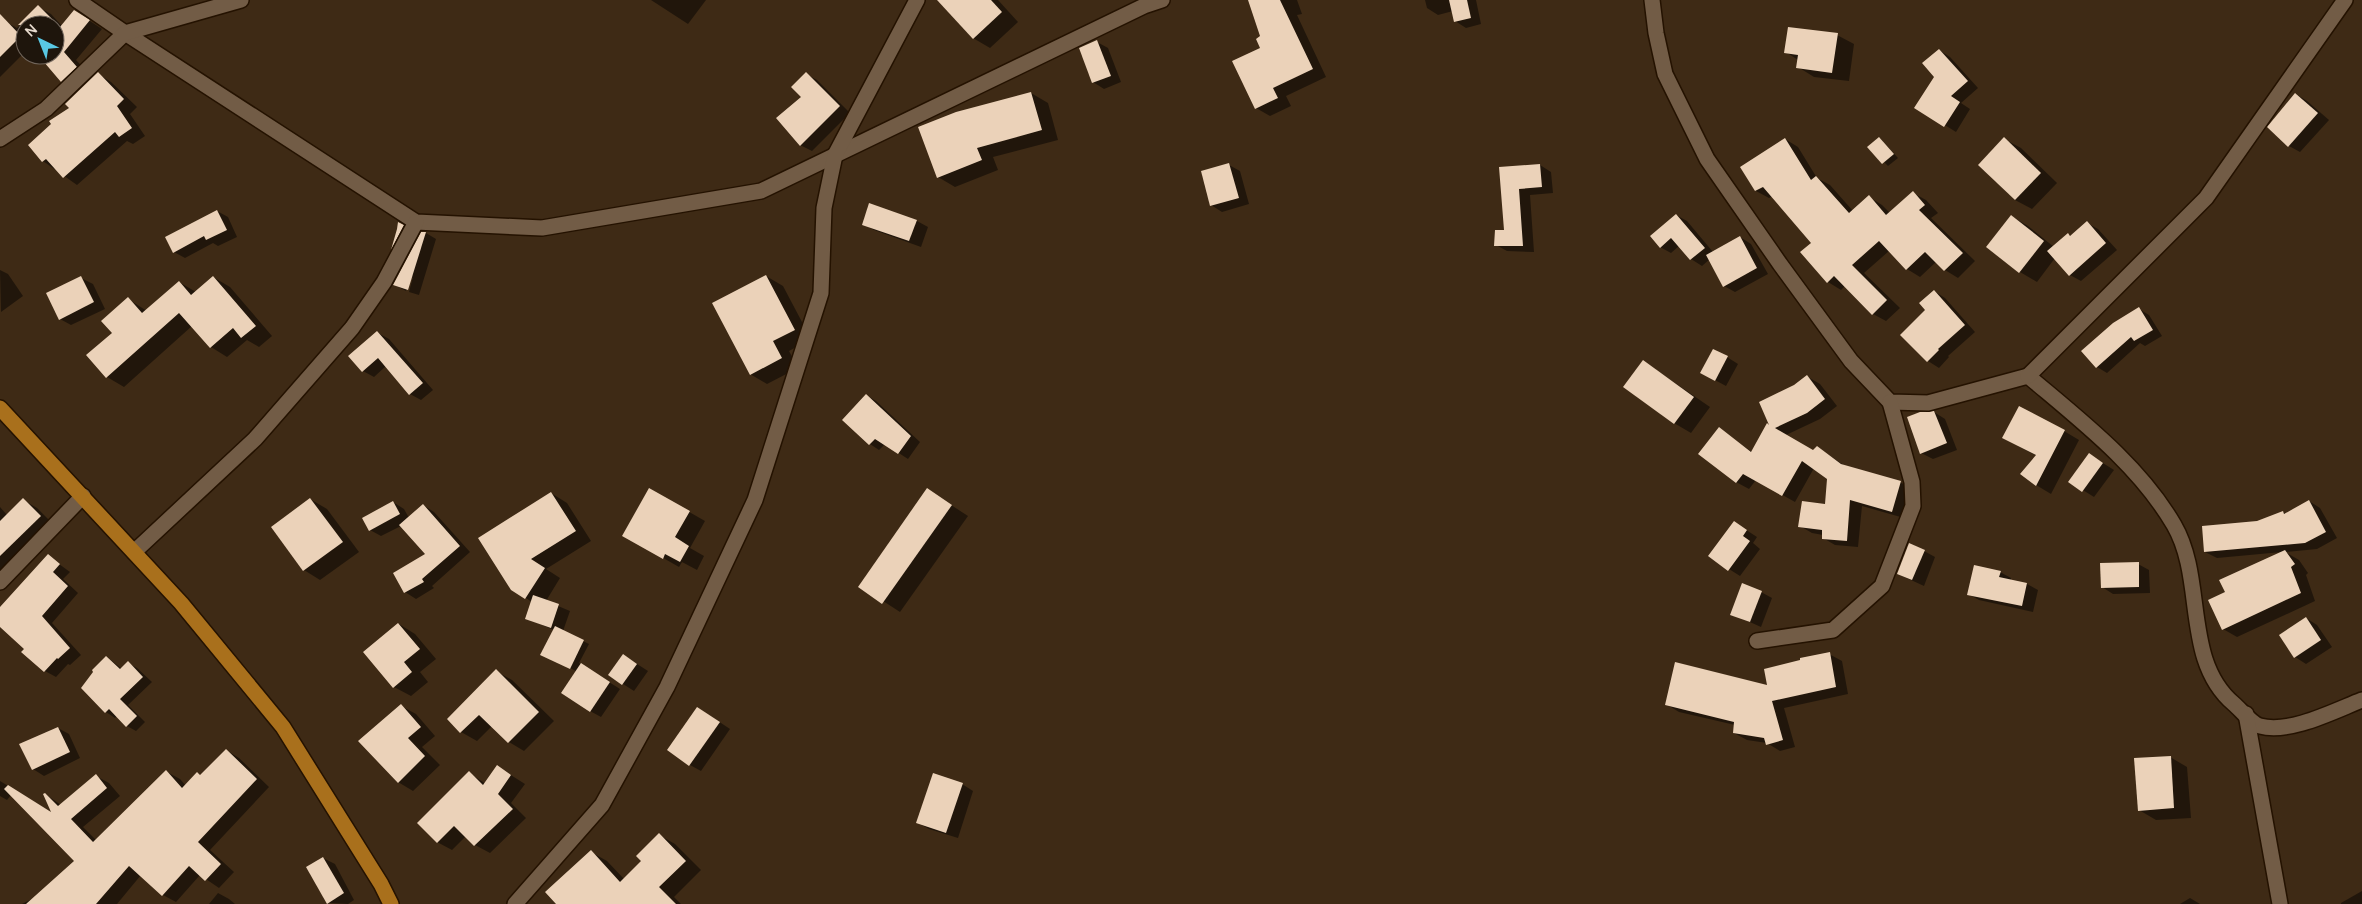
<svg xmlns="http://www.w3.org/2000/svg" width="2362" height="904" font-family="Manrope,sans-serif">
<style>
.shadow{fill:#0007}
.building{fill:#ebd2b9}
.lines{fill:none;stroke-linecap:round;stroke-linejoin:round}
.minor-casing{stroke:#241200;stroke-width:18}
.primary-casing{stroke:#241200;stroke-width:18}
.minor{stroke:#725c46;stroke-width:15}
.primary{stroke:#a9701c;stroke-width:15}
</style>
<rect width="100%" height="100%" fill="#3e2a15"/>
<g class="shadow">
<path d="M 651,0 L 706,0 L 688,24 Z"/>
<path d="M 938,0 L 998,0 L 1018,22 L 990,48 L 973,38 Z"/>
<path d="M 1249,0 L 1297,0 L 1302,14 L 1297,15 L 1326,77 L 1286,96 L 1291,106 L 1270,116 L 1256,108 L 1262,37 Z"/>
<path d="M 1425,0 L 1476,0 L 1481,24 L 1466,28 L 1455,21 L 1453,11 L 1438,15 L 1427,8 Z"/>
<path d="M 38,7 L 51,14 L 62,26 L 87,19 L 102,29 L 76,60 L 89,74 L 75,88 L 62,81 L 39,55 L 55,55 L 55,25 L 25,25 L 25,52 L 0,77 L 0,29 L 6,22 L 17,28 Z"/>
<path d="M 1837,35 L 1854,44 L 1849,81 L 1814,77 L 1798,67 L 1798,60 L 1786,52 Z"/>
<path d="M 1097,42 L 1108,48 L 1121,82 L 1104,89 L 1093,82 Z"/>
<path d="M 1939,50 L 1950,57 L 1978,88 L 1961,103 L 1970,109 L 1956,132 L 1916,107 L 1936,77 Z"/>
<path d="M 98,74 L 111,82 L 137,107 L 130,114 L 145,136 L 133,144 L 127,141 L 77,185 L 43,161 L 71,108 Z"/>
<path d="M 806,74 L 817,80 L 850,113 L 812,151 L 800,145 Z"/>
<path d="M 1031,93 L 1048,103 L 1058,140 L 993,157 L 998,170 L 955,187 L 938,177 Z"/>
<path d="M 2296,94 L 2307,101 L 2329,120 L 2300,152 L 2289,146 Z"/>
<path d="M 1880,138 L 1898,158 L 1888,166 L 1869,147 Z"/>
<path d="M 1785,139 L 1798,147 L 1817,178 L 1830,185 L 1853,211 L 1869,197 L 1882,205 L 1890,213 L 1913,193 L 1926,200 L 1938,213 L 1931,218 L 1975,261 L 1958,278 L 1945,270 L 1936,262 L 1920,277 L 1907,269 L 1889,251 L 1864,273 L 1900,308 L 1886,321 L 1873,314 L 1845,286 L 1841,290 L 1828,282 L 1812,243 L 1773,196 L 1769,198 L 1756,191 L 1741,167 Z"/>
<path d="M 2004,139 L 2021,148 L 2057,183 L 2032,209 L 2015,200 Z"/>
<path d="M 1229,165 L 1240,171 L 1249,204 L 1222,212 L 1211,205 Z"/>
<path d="M 1540,165 L 1551,172 L 1553,193 L 1530,195 L 1534,252 L 1507,251 L 1496,245 L 1505,231 L 1500,168 Z"/>
<path d="M 870,205 L 917,221 L 928,227 L 921,247 L 874,230 L 863,224 Z"/>
<path d="M 217,211 L 228,217 L 237,237 L 218,246 L 213,243 L 185,258 L 174,252 Z"/>
<path d="M 1676,215 L 1687,221 L 1713,252 L 1740,237 L 1751,244 L 1768,274 L 1735,292 L 1724,286 L 1710,259 L 1702,266 L 1691,259 L 1679,246 L 1671,253 L 1660,247 Z"/>
<path d="M 2011,216 L 2028,226 L 2054,247 L 2068,234 L 2071,236 L 2087,223 L 2098,229 L 2117,250 L 2081,281 L 2070,275 L 2055,258 L 2037,282 L 2020,272 L 1988,247 Z"/>
<path d="M 399,224 L 414,233 L 402,255 L 392,249 Z"/>
<path d="M 426,233 L 436,239 L 419,295 L 409,292 L 413,277 L 409,281 L 406,291 L 395,285 Z"/>
<path d="M 0,270 L 8,274 L 23,296 L 1,312 Z"/>
<path d="M 766,276 L 783,286 L 811,339 L 789,351 L 798,368 L 767,384 L 750,374 Z"/>
<path d="M 213,277 L 230,287 L 272,336 L 259,347 L 247,340 L 227,357 L 211,347 L 192,326 L 124,387 L 107,377 L 128,299 L 147,311 L 179,282 L 196,292 Z"/>
<path d="M 81,278 L 93,284 L 105,309 L 71,325 L 60,319 Z"/>
<path d="M 1934,291 L 1945,298 L 1975,332 L 1948,356 L 1949,357 L 1939,368 L 1928,361 L 1902,335 L 1927,310 Z"/>
<path d="M 2139,309 L 2149,315 L 2162,336 L 2145,346 L 2140,343 L 2107,373 L 2097,367 Z"/>
<path d="M 378,333 L 389,339 L 433,390 L 421,400 L 410,394 L 386,366 L 374,377 L 363,371 Z"/>
<path d="M 1727,357 L 1738,364 L 1726,386 L 1713,379 Z"/>
<path d="M 1643,361 L 1710,407 L 1691,433 L 1674,423 Z"/>
<path d="M 1808,377 L 1820,384 L 1837,406 L 1820,419 L 1786,435 L 1814,452 L 1817,447 L 1845,466 L 1900,482 L 1912,489 L 1904,518 L 1862,506 L 1858,547 L 1835,545 L 1823,538 L 1823,535 L 1812,533 L 1800,526 L 1826,506 L 1828,479 L 1814,468 L 1795,502 L 1756,480 L 1749,489 L 1736,482 L 1719,429 L 1752,452 L 1772,428 L 1794,387 Z"/>
<path d="M 866,395 L 876,401 L 920,442 L 908,459 L 885,444 L 879,450 L 870,444 Z"/>
<path d="M 1934,412 L 1945,419 L 1957,450 L 1933,459 L 1921,453 Z"/>
<path d="M 2064,431 L 2079,440 L 2051,494 L 2036,485 L 2037,456 L 2018,446 Z"/>
<path d="M 2090,455 L 2114,470 L 2094,497 L 2070,482 Z"/>
<path d="M 649,489 L 705,521 L 690,548 L 704,556 L 697,570 L 682,562 L 679,567 L 623,535 Z"/>
<path d="M 928,490 L 968,516 L 900,612 L 860,586 Z"/>
<path d="M 551,493 L 567,503 L 591,541 L 546,569 L 560,578 L 546,601 L 570,611 L 563,631 L 589,644 L 579,663 L 620,689 L 601,717 L 590,711 L 576,671 L 547,657 L 554,630 L 526,618 L 532,602 L 512,589 Z"/>
<path d="M 310,499 L 327,509 L 359,552 L 320,580 L 304,570 Z"/>
<path d="M 23,500 L 37,508 L 54,525 L 0,575 L 0,507 L 7,515 Z"/>
<path d="M 2309,501 L 2320,508 L 2337,538 L 2317,549 L 2285,552 L 2299,560 L 2308,573 L 2306,575 L 2315,601 L 2237,637 L 2223,629 L 2226,593 L 2282,552 L 2217,558 L 2205,552 L 2257,522 L 2283,512 L 2286,514 Z"/>
<path d="M 393,502 L 404,509 L 409,518 L 423,505 L 434,512 L 470,552 L 432,586 L 434,588 L 416,599 L 405,592 L 395,573 L 427,554 L 401,526 L 381,536 L 370,530 Z"/>
<path d="M 1734,522 L 1757,537 L 1753,543 L 1760,549 L 1740,576 L 1729,569 Z"/>
<path d="M 1924,551 L 1935,557 L 1924,586 L 1898,574 Z"/>
<path d="M 48,556 L 70,572 L 63,579 L 78,593 L 52,623 L 81,655 L 70,665 L 68,664 L 56,677 L 45,671 L 26,649 L 0,626 L 0,609 Z"/>
<path d="M 2138,564 L 2149,570 L 2150,593 L 2113,594 L 2102,587 Z"/>
<path d="M 2000,572 L 2011,578 L 2011,581 L 2027,584 L 2038,590 L 2033,612 L 1979,600 L 1968,594 Z"/>
<path d="M 1761,592 L 1772,598 L 1761,627 L 1732,614 Z"/>
<path d="M 2306,618 L 2317,625 L 2332,647 L 2306,664 L 2295,657 Z"/>
<path d="M 399,624 L 415,634 L 436,659 L 420,672 L 428,682 L 411,696 L 394,687 Z"/>
<path d="M 1829,654 L 1842,661 L 1848,694 L 1784,708 L 1795,747 L 1780,751 L 1767,743 L 1747,740 L 1734,733 L 1735,725 L 1679,712 L 1666,704 L 1769,687 Z"/>
<path d="M 623,655 L 648,671 L 634,691 L 609,675 Z"/>
<path d="M 107,657 L 122,669 L 128,663 L 137,668 L 152,682 L 128,705 L 145,722 L 136,731 L 127,726 L 117,716 L 115,718 L 106,712 L 83,688 Z"/>
<path d="M 496,671 L 512,680 L 554,721 L 524,751 L 509,742 L 492,726 L 477,741 L 461,732 Z"/>
<path d="M 401,706 L 416,714 L 435,736 L 422,747 L 440,765 L 413,791 L 398,782 Z"/>
<path d="M 709,715 L 730,729 L 701,771 L 690,765 Z"/>
<path d="M 58,728 L 69,734 L 80,758 L 44,776 L 33,769 Z"/>
<path d="M 226,750 L 239,758 L 269,787 L 210,850 L 234,872 L 219,888 L 200,875 L 176,902 L 163,895 L 141,875 L 117,904 L 22,904 L 36,897 L 76,861 L 11,795 L 7,800 L 0,796 L 0,781 L 54,814 L 45,794 L 61,805 L 96,776 L 109,783 L 120,796 L 83,827 L 97,841 L 167,772 L 180,779 L 186,786 L 201,776 Z"/>
<path d="M 2170,757 L 2187,767 L 2191,818 L 2156,820 L 2139,810 Z"/>
<path d="M 498,767 L 525,784 L 511,803 L 526,818 L 490,853 L 475,845 L 466,836 L 452,850 L 437,842 L 469,773 L 486,784 Z"/>
<path d="M 962,784 L 973,791 L 958,838 L 929,829 L 918,823 Z"/>
<path d="M 659,835 L 675,844 L 701,870 L 674,897 L 681,904 L 558,904 L 591,852 L 607,861 L 624,879 L 643,861 Z"/>
<path d="M 323,858 L 335,864 L 354,900 L 348,904 L 328,903 Z"/>
<path d="M 2362,891 L 2362,904 L 2341,904 L 2341,903 Z"/>
<path d="M 218,893 L 229,899 L 235,904 L 209,904 Z"/>
<path d="M 2190,898 L 2200,904 L 2180,904 Z"/>
</g>
<g class="building">
<path d="M 937,0 L 991,0 L 1002,12 L 973,39 Z"/>
<path d="M 1248,0 L 1280,0 L 1313,69 L 1273,88 L 1278,98 L 1255,109 L 1232,61 L 1260,48 L 1256,39 L 1260,36 Z"/>
<path d="M 1449,0 L 1467,0 L 1471,18 L 1454,22 Z"/>
<path d="M 38,5 L 58,25 L 18,25 Z"/>
<path d="M 74,10 L 90,20 L 64,52 L 77,67 L 61,82 L 38,55 L 55,55 L 55,33 Z"/>
<path d="M 0,14 L 21,36 L 0,57 Z"/>
<path d="M 1788,27 L 1838,33 L 1832,73 L 1796,68 L 1798,55 L 1784,53 Z"/>
<path d="M 1097,40 L 1111,76 L 1092,83 L 1079,48 Z"/>
<path d="M 1939,49 L 1968,81 L 1951,96 L 1960,102 L 1944,127 L 1914,108 L 1934,77 L 1922,63 Z"/>
<path d="M 98,72 L 124,99 L 117,106 L 132,128 L 119,137 L 115,132 L 63,178 L 46,159 L 42,162 L 28,145 L 51,124 L 49,121 L 69,108 L 65,104 Z"/>
<path d="M 806,72 L 840,106 L 800,146 L 776,118 L 801,97 L 791,87 Z"/>
<path d="M 1031,92 L 1042,130 L 977,148 L 982,160 L 937,178 L 918,127 L 956,112 Z"/>
<path d="M 2295,93 L 2318,113 L 2288,147 L 2267,127 Z"/>
<path d="M 1879,137 L 1894,154 L 1882,164 L 1867,147 Z"/>
<path d="M 2004,137 L 2041,173 L 2015,200 L 1978,165 Z"/>
<path d="M 1785,138 L 1811,180 L 1816,176 L 1849,213 L 1869,195 L 1886,215 L 1913,191 L 1925,205 L 1919,210 L 1963,253 L 1944,271 L 1925,252 L 1906,270 L 1879,241 L 1852,265 L 1887,300 L 1872,315 L 1834,276 L 1827,283 L 1800,252 L 1811,243 L 1763,187 L 1755,191 L 1740,167 Z"/>
<path d="M 1229,163 L 1239,198 L 1210,206 L 1201,171 Z"/>
<path d="M 1540,164 L 1542,187 L 1519,189 L 1523,246 L 1494,246 L 1495,230 L 1504,230 L 1499,167 Z"/>
<path d="M 869,203 L 917,220 L 909,241 L 862,225 Z"/>
<path d="M 217,210 L 227,230 L 206,240 L 204,236 L 173,253 L 165,237 Z"/>
<path d="M 1676,214 L 1705,248 L 1690,260 L 1671,238 L 1660,248 L 1650,236 Z"/>
<path d="M 2011,215 L 2044,241 L 2019,273 L 1986,247 Z"/>
<path d="M 2087,221 L 2106,243 L 2069,276 L 2047,251 L 2068,233 L 2070,236 Z"/>
<path d="M 398,222 L 404,225 L 391,250 L 397,229 Z"/>
<path d="M 421,232 L 426,232 L 408,290 L 393,285 Z"/>
<path d="M 1740,236 L 1757,268 L 1723,287 L 1706,255 Z"/>
<path d="M 766,275 L 795,330 L 773,341 L 782,358 L 750,375 L 712,303 Z"/>
<path d="M 81,276 L 94,302 L 59,320 L 46,293 Z"/>
<path d="M 213,276 L 256,326 L 241,338 L 233,328 L 210,348 L 179,313 L 106,378 L 86,355 L 112,333 L 101,321 L 128,297 L 142,313 L 179,281 L 191,295 Z"/>
<path d="M 1934,290 L 1965,325 L 1938,349 L 1939,350 L 1927,362 L 1900,335 L 1925,310 L 1919,303 Z"/>
<path d="M 2139,307 L 2153,330 L 2134,341 L 2131,337 L 2096,368 L 2081,351 L 2113,323 Z"/>
<path d="M 377,331 L 423,383 L 409,395 L 378,358 L 362,372 L 348,356 Z"/>
<path d="M 1713,349 L 1728,356 L 1715,381 L 1700,373 Z"/>
<path d="M 1643,360 L 1694,397 L 1674,424 L 1623,387 Z"/>
<path d="M 1807,375 L 1825,399 L 1807,413 L 1775,428 L 1813,450 L 1817,446 L 1841,464 L 1901,481 L 1892,512 L 1850,500 L 1847,541 L 1822,539 L 1822,530 L 1798,527 L 1802,501 L 1825,504 L 1827,479 L 1802,461 L 1782,496 L 1743,474 L 1736,483 L 1698,454 L 1719,427 L 1751,452 L 1767,423 L 1769,425 L 1759,402 L 1794,385 Z"/>
<path d="M 866,394 L 911,436 L 898,454 L 875,439 L 869,445 L 842,420 Z"/>
<path d="M 2019,406 L 2065,430 L 2036,486 L 2020,474 L 2036,455 L 2002,438 Z"/>
<path d="M 1934,411 L 1947,443 L 1920,454 L 1907,417 L 1920,412 Z"/>
<path d="M 2089,453 L 2103,463 L 2082,492 L 2068,482 Z"/>
<path d="M 649,488 L 690,511 L 675,537 L 689,546 L 680,562 L 665,554 L 663,559 L 622,536 Z"/>
<path d="M 927,488 L 952,505 L 882,604 L 858,587 Z"/>
<path d="M 551,492 L 576,531 L 531,559 L 545,568 L 525,599 L 511,590 L 478,538 Z"/>
<path d="M 23,498 L 41,516 L 0,556 L 0,521 Z"/>
<path d="M 310,498 L 343,542 L 303,571 L 271,527 Z"/>
<path d="M 2309,500 L 2326,532 L 2305,543 L 2204,552 L 2202,526 L 2257,521 L 2283,511 L 2284,514 Z"/>
<path d="M 393,501 L 400,514 L 369,531 L 362,518 Z"/>
<path d="M 423,504 L 460,546 L 422,579 L 424,582 L 404,593 L 393,573 L 425,554 L 399,525 Z"/>
<path d="M 1734,521 L 1747,530 L 1743,536 L 1750,541 L 1728,571 L 1708,556 Z"/>
<path d="M 1909,543 L 1925,550 L 1912,580 L 1897,574 Z"/>
<path d="M 2285,550 L 2295,564 L 2291,567 L 2301,593 L 2222,630 L 2208,600 L 2225,592 L 2219,580 Z"/>
<path d="M 48,554 L 60,564 L 53,572 L 68,586 L 42,616 L 70,648 L 58,659 L 57,658 L 44,672 L 21,652 L 24,649 L 0,627 L 0,607 Z"/>
<path d="M 2139,562 L 2139,587 L 2101,588 L 2100,563 Z"/>
<path d="M 1974,565 L 2001,571 L 1999,577 L 2027,583 L 2022,606 L 1967,595 Z"/>
<path d="M 1742,583 L 1762,591 L 1750,622 L 1730,615 Z"/>
<path d="M 533,595 L 559,604 L 551,628 L 525,619 Z"/>
<path d="M 2306,617 L 2321,640 L 2294,658 L 2279,635 Z"/>
<path d="M 398,623 L 420,649 L 404,662 L 412,672 L 393,688 L 363,652 Z"/>
<path d="M 555,626 L 584,640 L 570,669 L 540,655 Z"/>
<path d="M 1830,652 L 1836,687 L 1772,701 L 1783,740 L 1766,745 L 1764,738 L 1733,733 L 1734,722 L 1665,705 L 1675,662 L 1767,685 L 1764,669 L 1800,660 L 1800,658 Z"/>
<path d="M 623,654 L 637,664 L 622,685 L 608,675 Z"/>
<path d="M 106,656 L 120,669 L 128,661 L 143,677 L 120,699 L 137,716 L 126,727 L 109,709 L 105,713 L 81,688 L 93,672 L 92,670 Z"/>
<path d="M 581,663 L 610,682 L 590,712 L 561,693 Z"/>
<path d="M 496,669 L 539,712 L 508,743 L 479,715 L 460,733 L 447,719 Z"/>
<path d="M 401,704 L 421,727 L 408,738 L 425,756 L 398,783 L 358,741 Z"/>
<path d="M 697,707 L 720,722 L 689,766 L 667,750 Z"/>
<path d="M 58,727 L 70,752 L 32,770 L 19,744 Z"/>
<path d="M 226,749 L 257,779 L 198,842 L 221,864 L 205,881 L 189,866 L 162,896 L 129,866 L 96,904 L 26,904 L 74,861 L 4,789 L 8,785 L 51,812 L 43,794 L 45,793 L 58,806 L 96,774 L 107,788 L 71,819 L 93,842 L 166,770 L 182,788 L 197,772 L 200,775 Z"/>
<path d="M 2171,756 L 2174,808 L 2138,811 L 2134,758 Z"/>
<path d="M 497,765 L 511,775 L 498,794 L 513,809 L 474,846 L 454,826 L 437,843 L 417,823 L 469,771 L 483,785 Z"/>
<path d="M 933,773 L 963,783 L 946,833 L 916,823 Z"/>
<path d="M 659,833 L 686,861 L 659,887 L 676,904 L 556,904 L 545,892 L 591,850 L 620,882 L 641,861 L 636,856 Z"/>
<path d="M 323,857 L 344,893 L 327,904 L 306,867 Z"/>
</g>
<g class="lines">
<defs>
<g id="minor">
<path d="M 77,0 L 125,33 L 416,222 L 542,228 L 761,191 L 1144,6 L 1162,0"/>
<path d="M 1652,0 L 1656,33 L 1665,74 L 1707,159 L 1780,264 L 1851,361 L 1890,402 L 1928,403 L 2028,376 C 2080,420 2139,465 2174,525 C 2206,580 2182,660 2234,704 C 2241,710 2252,724 2260,726 C 2290,734 2334,711 2362,700"/>
<path d="M 0,139 L 46,109 L 125,33 L 241,0"/>
<path d="M 2028,376 L 2206,198 L 2345,0"/>
<path d="M 134,552 L 255,439 L 352,328 L 384,282 L 416,222"/>
<path d="M 0,582 L 83,496"/>
<path d="M 1757,641 L 1833,630 L 1882,586 L 1913,506 L 1912,482 L 1890,402"/>
<path d="M 2246,714 L 2280,904"/>
<path d="M 515,904 L 602,805 L 667,687 L 755,500 L 821,293 L 824,208 L 835,155 L 917,0"/>
</g>
<path id="primary" d="M 0,408 L 181,603 L 283,727 L 381,884 L 391,904"/>
</defs>
<use href="#minor" class="minor-casing"/>
<use href="#primary" class="primary-casing"/>
<use href="#minor" class="minor"/>
<use href="#primary" class="primary"/>
</g>
<g transform="translate(40 40) rotate(317)"><circle r="24" fill="#1e150c" stroke="#6f645a"/>
<path d="M0-4L9 19L0 12L-9 19Z" fill="#59c8e4"/>
<text y="-8" font-size="14" font-weight="bold" text-anchor="middle" fill="#e8dbce">N</text>
</g>
</svg>
